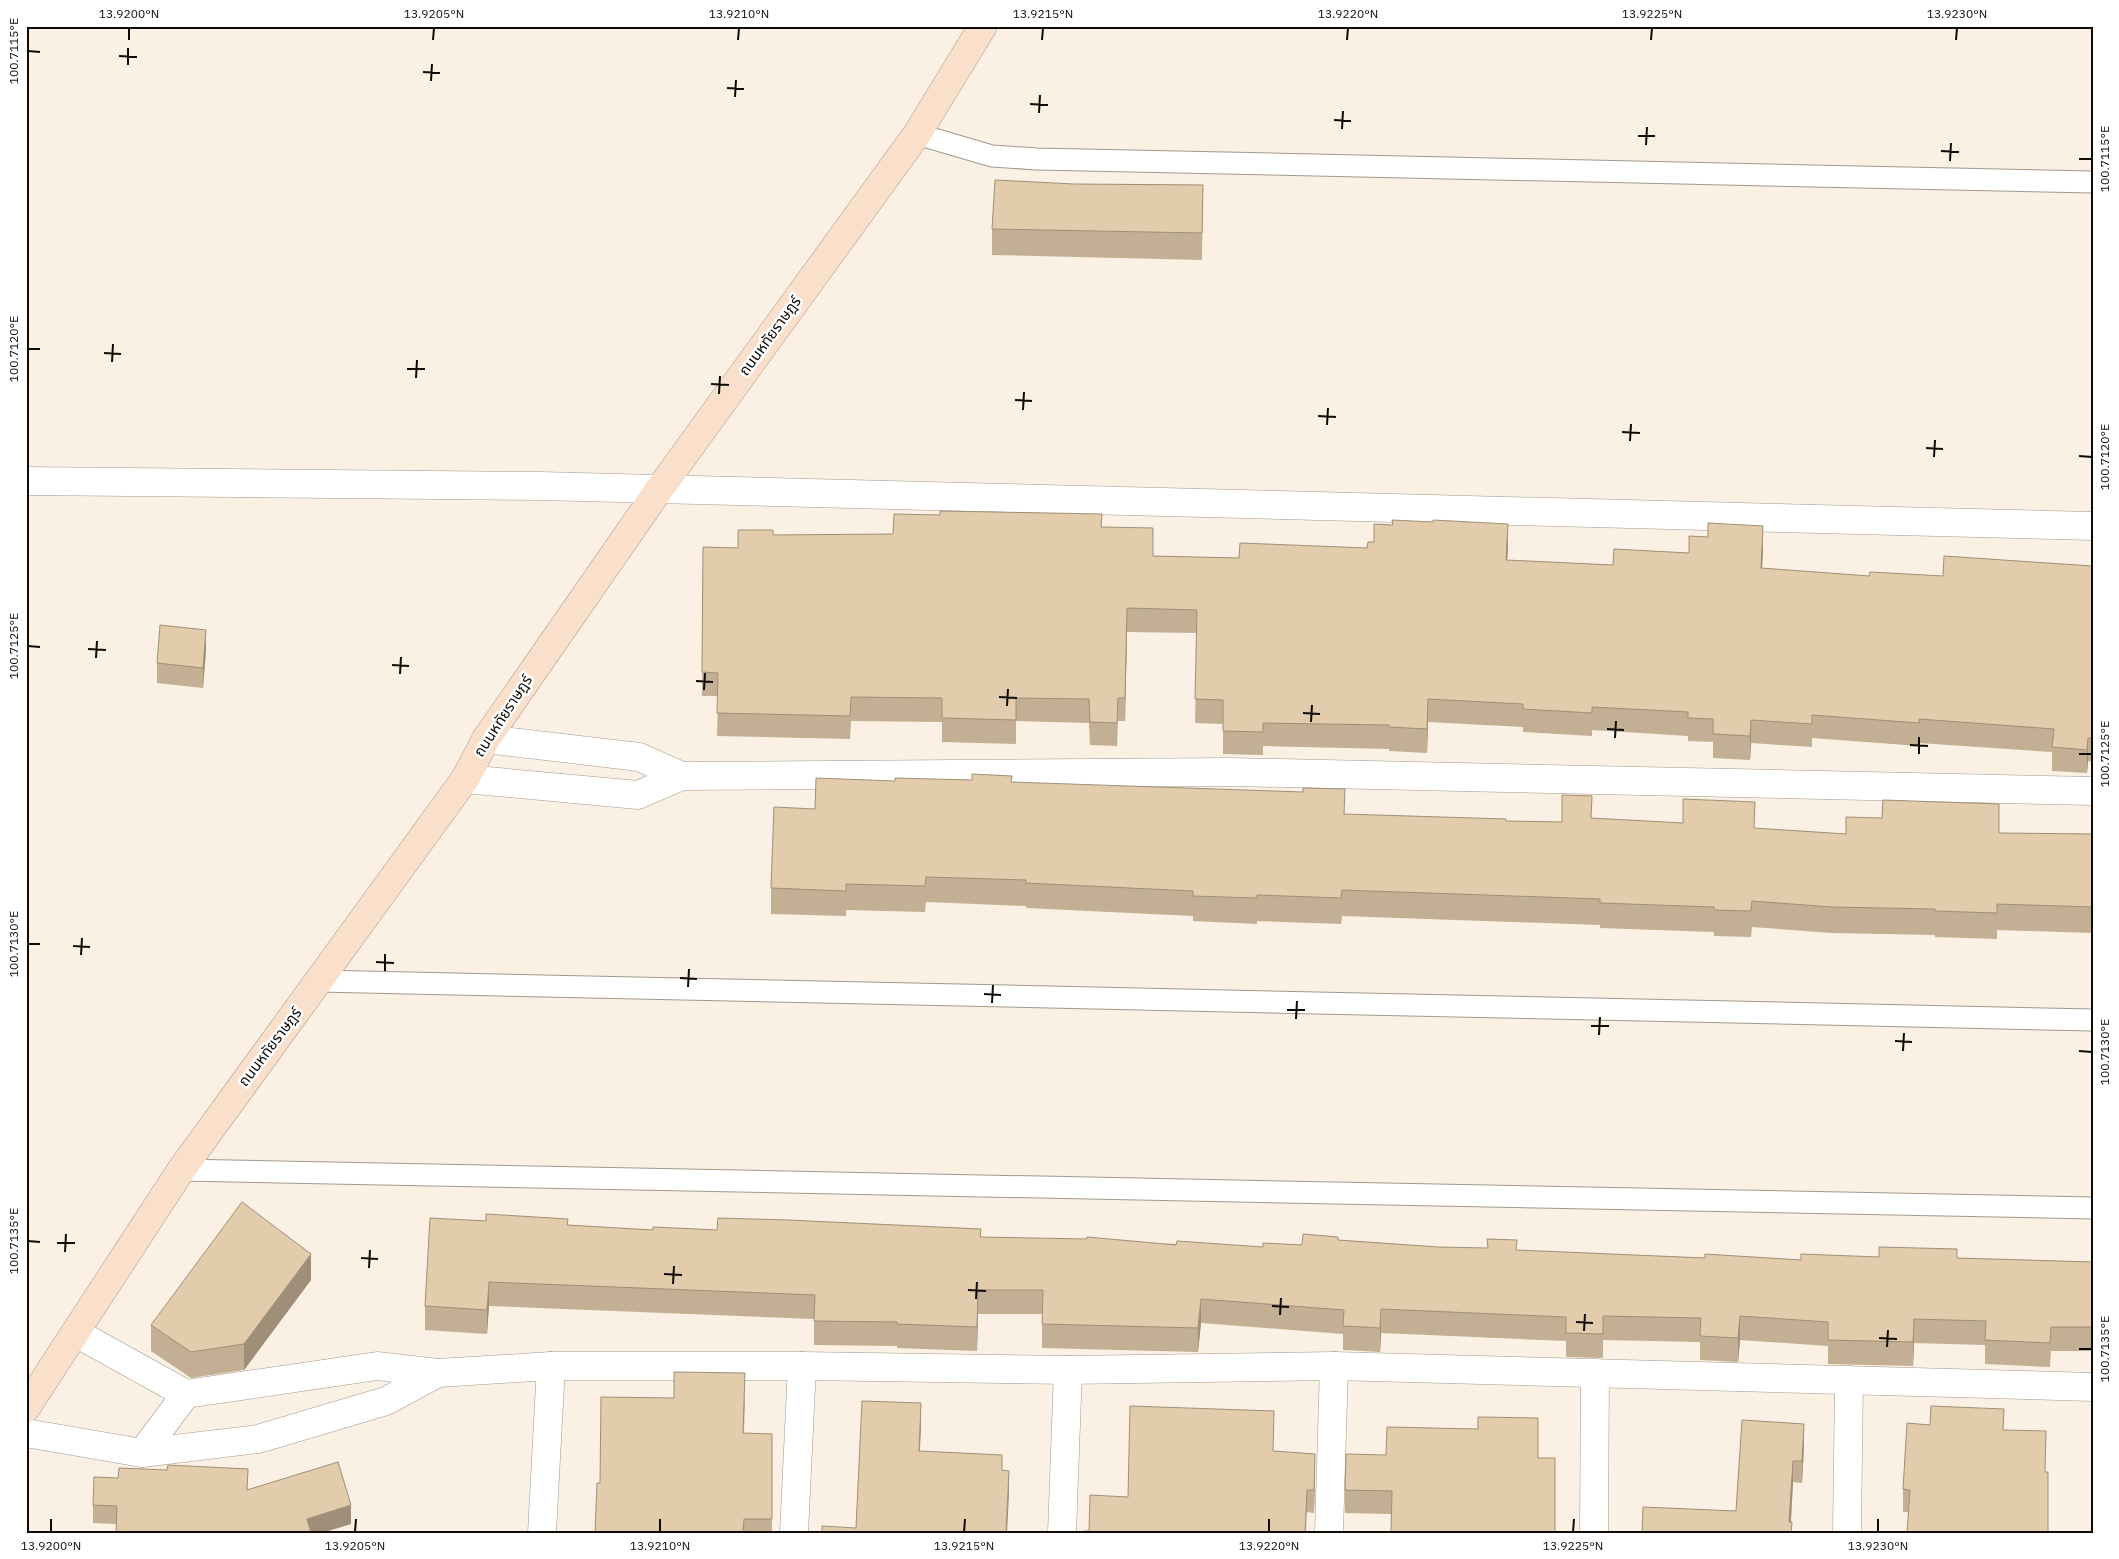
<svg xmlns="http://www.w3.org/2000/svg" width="2119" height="1559" font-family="'IBM Plex Sans','Noto Sans Thai',sans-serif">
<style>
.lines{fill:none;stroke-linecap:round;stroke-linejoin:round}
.service-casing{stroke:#a2998d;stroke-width:23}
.minor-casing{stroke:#a2998d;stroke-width:29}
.secondary-casing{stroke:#a2998d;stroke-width:29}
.service{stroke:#fff;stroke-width:21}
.minor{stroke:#fff;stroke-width:28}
.secondary{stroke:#fae0ca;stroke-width:28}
.wall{fill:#c3af93}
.shaded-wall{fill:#9f8f78}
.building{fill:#e3ccab;stroke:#9f8f78}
.ticks{fill:none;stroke:#0e0b07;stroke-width:2}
.labels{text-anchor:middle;stroke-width:5;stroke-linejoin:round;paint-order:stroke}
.street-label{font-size:15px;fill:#0e0b07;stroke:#fff}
.neatline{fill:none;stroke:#0e0b07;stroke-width:2}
.ticks-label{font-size:12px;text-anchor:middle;fill:#0e0b07}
</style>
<rect width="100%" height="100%" fill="#faf0e3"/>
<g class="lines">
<defs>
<g id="service">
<path d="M 917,134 L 992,156 L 1037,159 L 2093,182"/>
<path d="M 319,981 L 2093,1020"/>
<path d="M 181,1170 L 2093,1208"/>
</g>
<g id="minor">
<path d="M 26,481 L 541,486 L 2093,526"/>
<path d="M 486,739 L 639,757 L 682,776"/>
<path d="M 465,779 L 638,795 L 682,776 L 1231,772 L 2093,791"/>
<path d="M 76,1333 L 186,1394 L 377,1366 L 438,1373 L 551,1366 L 802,1366 L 1068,1370 L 1334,1366 L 2093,1387"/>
<path d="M 26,1433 L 142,1453 L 258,1439 L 386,1401 L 438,1373"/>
<path d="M 142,1453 L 186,1394"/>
<path d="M 542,1533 L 551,1366"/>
<path d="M 794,1533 L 802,1366"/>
<path d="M 1062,1533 L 1068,1370"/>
<path d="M 1329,1533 L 1334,1366"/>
<path d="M 1594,1533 L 1595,1373"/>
<path d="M 1847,1533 L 1849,1380"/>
</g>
<path id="secondary" d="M 26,1408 L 181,1170 L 465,779 L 486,739 L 658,491 L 917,134 L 983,26"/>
</defs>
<use href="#service" class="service-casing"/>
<use href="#minor" class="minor-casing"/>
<use href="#secondary" class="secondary-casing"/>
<use href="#service" class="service"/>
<use href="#minor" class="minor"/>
<use href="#secondary" class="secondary"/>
</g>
<g class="wall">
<path d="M 1074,184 L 1203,185 L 1202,260 L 992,255 L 992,229 Z"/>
<path d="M 1102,527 L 1153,556 L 1239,558 L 1367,548 L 1508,547 L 1507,560 L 1613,565 L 1689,553 L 1763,549 L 1762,568 L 1869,576 L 1943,576 L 2092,566 L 2093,762 L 2088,761 L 2087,773 L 2052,771 L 2052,752 L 1919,743 L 1919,746 L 1812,738 L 1812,747 L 1751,743 L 1750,760 L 1713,758 L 1713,742 L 1688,741 L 1688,736 L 1592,730 L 1592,736 L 1523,732 L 1523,727 L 1428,722 L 1427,753 L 1389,751 L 1389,749 L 1263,746 L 1263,755 L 1223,754 L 1223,724 L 1195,723 L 1197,633 L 1127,632 L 1125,721 L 1118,721 L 1117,746 L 1090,745 L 1089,723 L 1016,721 L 1016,744 L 942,742 L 942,722 L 851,721 L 850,739 L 717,736 L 718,696 L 702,696 L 703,547 L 738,548 L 773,535 L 893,534 Z"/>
<path d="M 206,650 L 203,688 L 157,683 L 157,663 Z"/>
<path d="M 895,781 L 1012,782 L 1345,814 L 1506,821 L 1562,822 L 1592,818 L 1846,834 L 1999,833 L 2093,834 L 2093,933 L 1997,930 L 1997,939 L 1935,937 L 1935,935 L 1832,933 L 1752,927 L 1751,937 L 1714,936 L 1714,932 L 1600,928 L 1600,925 L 1342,916 L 1341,924 L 1257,921 L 1257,924 L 1193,921 L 1193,916 L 1026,908 L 1026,906 L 926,902 L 925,912 L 846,910 L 846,916 L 771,914 L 771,888 L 815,809 Z"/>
<path d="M 486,1221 L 653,1230 L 717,1230 L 981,1237 L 1263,1247 L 1302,1245 L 1338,1240 L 1438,1247 L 1705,1258 L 1801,1260 L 1879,1257 L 1957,1258 L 2093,1262 L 2093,1351 L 2051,1351 L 2050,1367 L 1985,1364 L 1985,1345 L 1914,1343 L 1913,1366 L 1828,1364 L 1828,1346 L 1740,1340 L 1738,1362 L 1700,1360 L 1700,1342 L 1603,1340 L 1603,1358 L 1566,1357 L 1566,1341 L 1381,1333 L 1380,1352 L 1363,1351 L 1343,1350 L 1343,1334 L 1201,1323 L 1198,1352 L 1042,1348 L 1042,1314 L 978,1314 L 977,1351 L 897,1348 L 897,1346 L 814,1345 L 814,1319 L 489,1306 L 487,1334 L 425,1330 L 425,1306 Z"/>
<path d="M 311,1280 L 244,1370 L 191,1378 L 151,1351 L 151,1325 Z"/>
<path d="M 745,1399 L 744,1433 L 772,1434 L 772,1533 L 595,1533 L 600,1483 Z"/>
<path d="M 2004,1409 L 1909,1512 L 1903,1512 L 1903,1489 L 1930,1425 Z"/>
<path d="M 1538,1418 L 1391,1514 L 1345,1513 L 1345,1490 L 1386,1455 L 1478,1429 Z"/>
<path d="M 1804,1446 L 1802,1483 L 1793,1482 L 1791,1522 L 1792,1533 L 1736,1511 Z"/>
<path d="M 1274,1451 L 1315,1476 L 1314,1513 L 1307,1512 L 1089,1531 L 1128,1497 Z"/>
<path d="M 118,1478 L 248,1489 L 351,1524 L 321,1533 L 116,1533 L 116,1524 L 93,1523 L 93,1505 Z"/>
</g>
<g class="shaded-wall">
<path d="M 1508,524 L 1508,547 L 1506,583 L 1506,560 Z"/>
<path d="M 1763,526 L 1763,549 L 1761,591 L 1761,568 Z"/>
<path d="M 1127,608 L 1127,632 L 1125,721 L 1125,698 Z"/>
<path d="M 206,630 L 206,650 L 203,688 L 203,668 Z"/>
<path d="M 1428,699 L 1428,722 L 1427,753 L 1427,729 Z"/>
<path d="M 1751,720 L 1751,743 L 1750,760 L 1750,736 Z"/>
<path d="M 2088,738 L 2088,761 L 2087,773 L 2087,750 Z"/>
<path d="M 311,1254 L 311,1280 L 244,1370 L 244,1344 Z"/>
<path d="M 489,1282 L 489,1306 L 487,1334 L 487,1310 Z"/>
<path d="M 978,1290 L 978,1314 L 977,1351 L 977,1327 Z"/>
<path d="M 1201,1299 L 1201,1323 L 1198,1352 L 1198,1328 Z"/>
<path d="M 1381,1309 L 1381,1333 L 1380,1352 L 1380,1328 Z"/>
<path d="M 1740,1316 L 1740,1340 L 1738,1362 L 1738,1338 Z"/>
<path d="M 1914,1319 L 1914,1343 L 1913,1366 L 1913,1342 Z"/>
<path d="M 921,1403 L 921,1426 L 919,1473 L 919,1451 Z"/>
<path d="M 1804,1424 L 1804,1446 L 1802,1483 L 1802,1461 Z"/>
<path d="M 1315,1454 L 1315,1476 L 1314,1513 L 1314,1490 Z"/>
<path d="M 1793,1461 L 1793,1482 L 1790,1533 L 1789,1522 Z"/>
<path d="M 1009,1471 L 1009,1494 L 1007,1533 L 1006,1533 Z"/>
<path d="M 1307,1490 L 1306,1533 L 1305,1533 Z"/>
<path d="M 351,1505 L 351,1524 L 321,1533 L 307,1533 L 307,1519 Z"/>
</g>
<g class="building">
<path d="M 995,180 L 1074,184 L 1203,185 L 1202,233 L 992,229 Z"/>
<path d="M 940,511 L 1102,514 L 1101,527 L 1153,528 L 1153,556 L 1239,558 L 1240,543 L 1367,548 L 1368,542 L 1374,542 L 1374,524 L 1393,525 L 1392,520 L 1433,522 L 1433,520 L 1508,524 L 1506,560 L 1613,565 L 1614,549 L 1689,553 L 1689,536 L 1708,537 L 1708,523 L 1763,526 L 1761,568 L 1869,576 L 1870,572 L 1943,576 L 1944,556 L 2092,566 L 2092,576 L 2093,576 L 2093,738 L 2088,738 L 2087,750 L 2052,747 L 2054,729 L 1919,719 L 1919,723 L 1812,715 L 1812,724 L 1751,720 L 1750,736 L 1713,734 L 1713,719 L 1688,718 L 1688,712 L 1592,707 L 1592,713 L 1523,709 L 1523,704 L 1428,699 L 1427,729 L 1389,727 L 1389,725 L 1263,723 L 1263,732 L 1223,731 L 1223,700 L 1195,699 L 1197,610 L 1127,608 L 1125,698 L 1118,698 L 1117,723 L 1090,722 L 1089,699 L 1016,698 L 1016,720 L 942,718 L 942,698 L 851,697 L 850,716 L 717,713 L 718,673 L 702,672 L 703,547 L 738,548 L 738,530 L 773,530 L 773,535 L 893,534 L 894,514 L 940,515 Z"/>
<path d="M 160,625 L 206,630 L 203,668 L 157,663 Z"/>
<path d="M 972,774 L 1012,776 L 1011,782 L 1303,792 L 1303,788 L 1345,789 L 1344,814 L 1506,819 L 1506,821 L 1562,822 L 1562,795 L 1592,796 L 1591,818 L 1683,823 L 1683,799 L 1755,802 L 1754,828 L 1846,834 L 1846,817 L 1882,818 L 1883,800 L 1999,804 L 1999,833 L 2093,834 L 2093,907 L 1997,904 L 1997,913 L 1935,911 L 1935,909 L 1832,907 L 1752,901 L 1751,911 L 1714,910 L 1714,907 L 1600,903 L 1600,899 L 1342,890 L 1341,898 L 1257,895 L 1257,898 L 1193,896 L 1193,891 L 1026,883 L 1026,880 L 926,877 L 925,886 L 846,884 L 846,891 L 771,888 L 774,807 L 815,809 L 816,778 L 895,781 L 895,778 L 972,780 Z"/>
<path d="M 242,1202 L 311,1254 L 244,1344 L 191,1352 L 151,1325 Z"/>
<path d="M 486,1214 L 568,1219 L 567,1225 L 653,1230 L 653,1227 L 717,1230 L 718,1218 L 788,1220 L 981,1229 L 980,1237 L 1087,1239 L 1087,1237 L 1176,1245 L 1177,1241 L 1263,1247 L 1263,1243 L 1302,1245 L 1303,1234 L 1338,1237 L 1338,1240 L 1438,1247 L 1488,1248 L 1487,1239 L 1517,1240 L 1516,1250 L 1705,1258 L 1705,1254 L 1801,1260 L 1801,1254 L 1879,1257 L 1879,1247 L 1957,1249 L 1957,1258 L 2093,1262 L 2093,1327 L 2051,1327 L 2050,1343 L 1985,1340 L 1986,1321 L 1914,1319 L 1913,1342 L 1828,1340 L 1828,1322 L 1740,1316 L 1738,1338 L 1700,1336 L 1701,1318 L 1603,1316 L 1603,1334 L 1566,1333 L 1566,1317 L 1381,1309 L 1380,1328 L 1363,1327 L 1343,1326 L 1344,1310 L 1201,1299 L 1198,1328 L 1042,1324 L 1043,1290 L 978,1290 L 977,1327 L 897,1324 L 897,1322 L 814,1321 L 815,1295 L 489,1282 L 487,1310 L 425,1306 L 430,1218 L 486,1221 Z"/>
<path d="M 674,1372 L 745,1373 L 743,1433 L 772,1434 L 772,1519 L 744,1519 L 743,1533 L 595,1533 L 597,1483 L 600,1483 L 601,1397 L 674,1398 Z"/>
<path d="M 862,1401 L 921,1403 L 919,1451 L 1002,1455 L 1002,1470 L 1009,1471 L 1006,1533 L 822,1533 L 822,1526 L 856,1528 Z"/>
<path d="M 1130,1406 L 1274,1411 L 1273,1451 L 1315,1454 L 1314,1490 L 1307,1490 L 1305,1533 L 1084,1533 L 1084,1531 L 1089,1531 L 1090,1495 L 1128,1497 Z"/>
<path d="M 1931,1406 L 2004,1409 L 2003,1430 L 2046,1431 L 2045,1472 L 2048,1472 L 2048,1533 L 1907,1533 L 1910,1490 L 1903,1489 L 1907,1423 L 1930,1425 Z"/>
<path d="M 1478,1417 L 1538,1418 L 1538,1458 L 1555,1458 L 1555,1533 L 1391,1533 L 1392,1491 L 1345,1490 L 1346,1454 L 1386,1455 L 1387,1427 L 1478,1429 Z"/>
<path d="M 1742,1420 L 1804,1424 L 1802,1461 L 1793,1461 L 1789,1522 L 1792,1522 L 1791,1533 L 1642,1533 L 1643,1507 L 1736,1511 Z"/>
<path d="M 338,1462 L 351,1505 L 307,1519 L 311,1533 L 116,1533 L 117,1506 L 93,1505 L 94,1477 L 118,1478 L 119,1468 L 167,1470 L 168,1465 L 248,1469 L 247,1490 Z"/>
</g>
<path class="ticks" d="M 129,40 L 129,28M 433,40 L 434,28M 738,40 L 739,28M 1042,40 L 1043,28M 1347,40 L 1348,28M 1651,40 L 1652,28M 1956,40 L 1957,28M 28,51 L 40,52M 119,56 L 137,57M 128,65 L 128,48M 423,72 L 440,73M 431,81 L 432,64M 727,88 L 744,89M 735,97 L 736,80M 1030,104 L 1048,105M 1039,113 L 1040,95M 1334,120 L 1351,121M 1342,129 L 1343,111M 1638,136 L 1655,136M 1646,145 L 1647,127M 1941,151 L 1959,152M 2079,159 L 2092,159M 1950,161 L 1951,143M 28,349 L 40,349M 104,353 L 121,354M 112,362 L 113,344M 407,369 L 425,369M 416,378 L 417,360M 711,384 L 729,385M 719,394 L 720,376M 1015,400 L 1032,401M 1023,410 L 1024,392M 1318,416 L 1336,417M 1327,425 L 1328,408M 1622,432 L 1640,433M 1630,441 L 1631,424M 1926,448 L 1943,449M 2079,456 L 2092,457M 1934,457 L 1935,440M 28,646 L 40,647M 88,649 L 106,650M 96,658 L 97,641M 392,665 L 409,666M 400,674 L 401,657M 696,681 L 713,682M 704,690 L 705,673M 999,697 L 1017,698M 1007,706 L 1008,689M 1303,713 L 1320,714M 1311,722 L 1312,705M 1607,729 L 1624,730M 1615,738 L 1616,721M 1910,745 L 1928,746M 1919,754 L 1919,737M 2079,754 L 2092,754M 28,944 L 40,944M 73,946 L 90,947M 81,955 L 82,938M 376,962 L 394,963M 385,971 L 385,954M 680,978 L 697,979M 688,987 L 689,969M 984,994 L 1001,995M 992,1003 L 993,985M 1287,1010 L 1305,1010M 1296,1019 L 1297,1001M 1591,1026 L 1609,1026M 1599,1035 L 1600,1017M 1895,1041 L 1912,1042M 1903,1051 L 1904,1033M 2079,1051 L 2092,1052M 28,1241 L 40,1242M 57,1243 L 75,1243M 65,1252 L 66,1234M 361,1258 L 378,1259M 369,1268 L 370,1250M 664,1274 L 682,1275M 673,1284 L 674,1266M 968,1290 L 986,1291M 976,1299 L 977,1282M 1272,1306 L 1289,1307M 1280,1315 L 1281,1298M 1576,1322 L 1593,1323M 1584,1331 L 1585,1314M 1879,1338 L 1897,1339M 1887,1347 L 1888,1330M 2079,1349 L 2092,1349M 51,1532 L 51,1519M 355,1532 L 356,1519M 660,1532 L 660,1519M 964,1532 L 965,1519M 1269,1532 L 1269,1519M 1573,1532 L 1574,1519M 1878,1532 L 1878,1519"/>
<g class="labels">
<g class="street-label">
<text transform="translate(770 336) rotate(-54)" y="5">ถนนหทัยราษฎร์</text>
<text transform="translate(503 716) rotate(-57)" y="5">ถนนหทัยราษฎร์</text>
<text transform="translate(270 1047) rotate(-53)" y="5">ถนนหทัยราษฎร์</text>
</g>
</g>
<rect width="2119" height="1559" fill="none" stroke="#ffffff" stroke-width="55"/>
<rect x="28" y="28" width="2064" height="1504" class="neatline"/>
<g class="ticks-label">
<text x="129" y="18">13.9200°N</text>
<text x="434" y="18">13.9205°N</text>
<text x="739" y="18">13.9210°N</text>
<text x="1043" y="18">13.9215°N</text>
<text x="1348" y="18">13.9220°N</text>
<text x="1652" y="18">13.9225°N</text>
<text x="1957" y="18">13.9230°N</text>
<text transform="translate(14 51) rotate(-90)" y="4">100.7115°E</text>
<text transform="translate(2105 159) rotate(-90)" y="4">100.7115°E</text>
<text transform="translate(14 349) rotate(-90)" y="4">100.7120°E</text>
<text transform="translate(2105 457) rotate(-90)" y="4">100.7120°E</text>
<text transform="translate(14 646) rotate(-90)" y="4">100.7125°E</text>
<text transform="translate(2105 754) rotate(-90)" y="4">100.7125°E</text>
<text transform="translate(14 944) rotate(-90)" y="4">100.7130°E</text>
<text transform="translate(2105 1052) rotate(-90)" y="4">100.7130°E</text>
<text transform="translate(14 1241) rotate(-90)" y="4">100.7135°E</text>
<text transform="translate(2105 1349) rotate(-90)" y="4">100.7135°E</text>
<text x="51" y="1550">13.9200°N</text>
<text x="355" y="1550">13.9205°N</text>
<text x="660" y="1550">13.9210°N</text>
<text x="964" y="1550">13.9215°N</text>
<text x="1269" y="1550">13.9220°N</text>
<text x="1573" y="1550">13.9225°N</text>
<text x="1878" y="1550">13.9230°N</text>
</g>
</svg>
